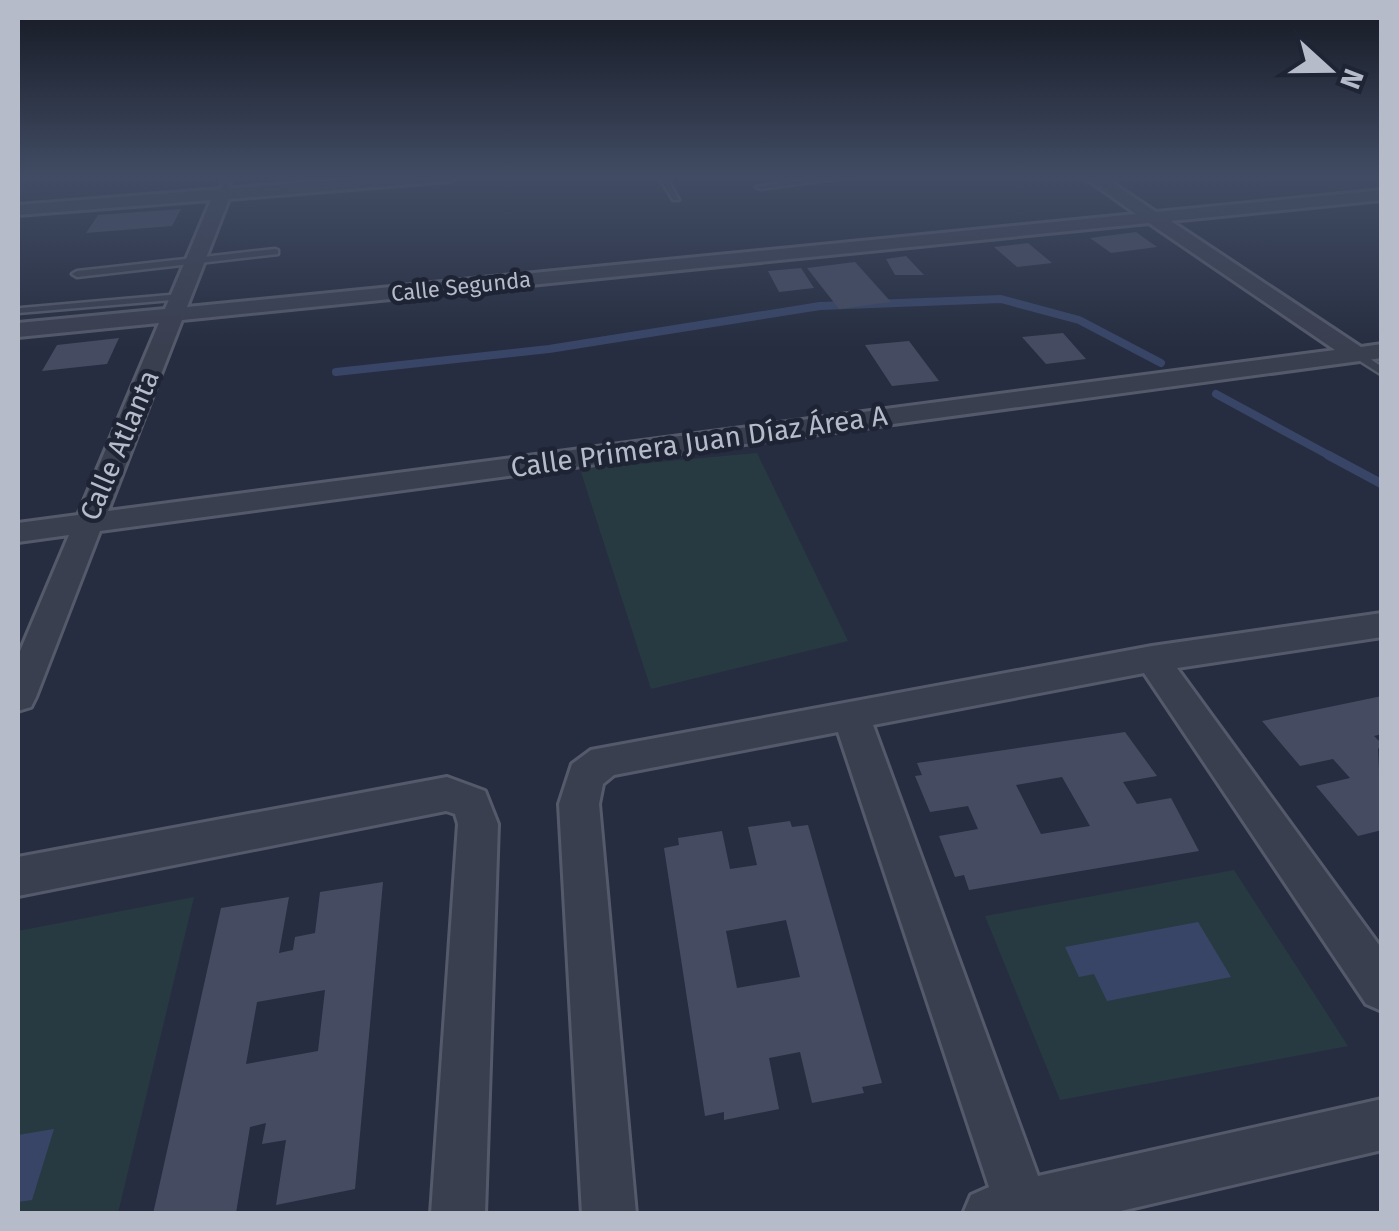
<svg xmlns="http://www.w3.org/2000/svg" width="1399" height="1231" font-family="'Fira Sans',sans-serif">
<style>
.green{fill:#283a41}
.water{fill:#394567}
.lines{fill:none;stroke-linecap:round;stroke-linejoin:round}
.stream-far2{stroke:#394567;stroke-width:6}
.stream-far1{stroke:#394567;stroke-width:8}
.stream{stroke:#394567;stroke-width:9}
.building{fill:#454c62;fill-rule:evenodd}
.lane-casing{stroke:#555a6a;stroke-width:5}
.street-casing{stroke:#555a6a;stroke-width:6}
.lane{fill:#3a3f50;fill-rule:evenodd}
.street{fill:#3a3f50;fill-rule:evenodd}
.labels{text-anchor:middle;stroke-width:9;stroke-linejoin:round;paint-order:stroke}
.far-street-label{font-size:22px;fill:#b6bbca;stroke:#1f2435}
.street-label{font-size:28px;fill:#b6bbca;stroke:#1f2435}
</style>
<rect width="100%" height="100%" fill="#262d40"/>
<g class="green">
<path d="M 757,453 L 848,641 L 651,689 L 580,469 Z"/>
<path d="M 1234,870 L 1348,1046 L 1060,1100 L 985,916 Z"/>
<path d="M 194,897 L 118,1213 L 18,1214 L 18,931 Z"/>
</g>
<g class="water">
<path d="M 1198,922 L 1231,977 L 1107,1001 L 1094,974 L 1079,977 L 1065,947 Z"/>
<path d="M 54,1129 L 32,1200 L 18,1202 L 18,1135 Z"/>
</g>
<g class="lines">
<path class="stream-far2" d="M 963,300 L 1006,300"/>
<g class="stream-far1">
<path d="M 336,372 L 549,349 L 820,306 L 1001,299 L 1079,320 L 1161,363"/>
<path d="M 1216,394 L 1332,457"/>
</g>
<path class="stream" d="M 1328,455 L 1382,484"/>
</g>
<g class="building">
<path d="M 181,209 L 172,226 L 86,233 L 98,215 Z"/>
<path d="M 1136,232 L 1157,247 L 1111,253 L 1090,238 Z"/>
<path d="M 1028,243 L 1052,263 L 1017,267 L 994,247 Z"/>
<path d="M 906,256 L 924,275 L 895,275 L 886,259 Z"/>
<path d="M 855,262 L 891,302 L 839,309 L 807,268 Z"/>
<path d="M 801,268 L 814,288 L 779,292 L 768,271 Z"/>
<path d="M 1063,333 L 1086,359 L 1046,364 L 1022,337 Z"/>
<path d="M 119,338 L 107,364 L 42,371 L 57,345 Z"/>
<path d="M 909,341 L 939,381 L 892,386 L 865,345 Z"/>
<path d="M 1382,696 L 1382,734 L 1374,736 L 1382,744 L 1378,749 L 1382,830 L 1358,836 L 1316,786 L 1350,778 L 1333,759 L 1300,766 L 1262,721 Z"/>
<path d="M 1125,732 L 1157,776 L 1123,782 L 1137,804 L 1171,798 L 1199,851 L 969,890 L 964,875 L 955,877 L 939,836 L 978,829 L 968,806 L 930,812 L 915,776 L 922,775 L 917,763 ZM 1062,777 L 1090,826 L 1041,834 L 1016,785 Z"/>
<path d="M 790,821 L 792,827 L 808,825 L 882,1083 L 862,1087 L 864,1093 L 812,1103 L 800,1052 L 769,1058 L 779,1109 L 724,1120 L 724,1112 L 705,1116 L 664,848 L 679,845 L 678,838 L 722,831 L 730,869 L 757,865 L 748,827 ZM 786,920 L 800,977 L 737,988 L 726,931 Z"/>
<path d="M 383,882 L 355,1189 L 276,1205 L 286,1140 L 262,1144 L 266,1123 L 250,1127 L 236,1213 L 153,1214 L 221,908 L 289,897 L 279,953 L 293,950 L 295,937 L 315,933 L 320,892 ZM 325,990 L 318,1051 L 246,1064 L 257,1002 Z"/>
</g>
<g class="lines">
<defs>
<g id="lane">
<path d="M 225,176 L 233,176 L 226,194 L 222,196 L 218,194 Z"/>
<path d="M 658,176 L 666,176 L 679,200 L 673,200 Z"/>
<path d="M 832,176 L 855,176 L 760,189 L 756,187 Z"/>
<path d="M 275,249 L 278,250 L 278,254 L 77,277 L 72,274 L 77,271 Z"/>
<path d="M 181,294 L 186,297 L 184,299 L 18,313 L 18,309 L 21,308 Z"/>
<path d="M 1352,352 L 1360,352 L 1382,367 L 1382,375 L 1352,356 Z"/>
</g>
<g id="street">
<path d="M 386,176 L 458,176 L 450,181 L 229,199 L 187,307 L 1136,214 L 1083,176 L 1102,176 L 1156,212 L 1382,190 L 1382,200 L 1171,221 L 1361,347 L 1382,344 L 1382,358 L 100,531 L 36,697 L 31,707 L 18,711 L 18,656 L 69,535 L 18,542 L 18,523 L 78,515 L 159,323 L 18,337 L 18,323 L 165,309 L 211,200 L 18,215 L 18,205 ZM 1149,223 L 1335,350 L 108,511 L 182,320 Z"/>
<path d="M 1382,613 L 1382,637 L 1177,668 L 1382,949 L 1382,1011 L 1366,1004 L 1144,673 L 873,725 L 1038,1176 L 1382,1099 L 1382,1150 L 1108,1214 L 963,1214 L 971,1195 L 989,1187 L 838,732 L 614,775 L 603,784 L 599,804 L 636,1214 L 582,1214 L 559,804 L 572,764 L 591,750 L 1152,646 Z"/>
<path d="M 447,777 L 485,791 L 498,824 L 485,1214 L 431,1214 L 458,824 L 455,814 L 446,811 L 18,896 L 18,857 Z"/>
</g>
</defs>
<use href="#lane" class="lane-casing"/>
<use href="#street" class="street-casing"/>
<use href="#lane" class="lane"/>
<use href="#street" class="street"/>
</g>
<linearGradient id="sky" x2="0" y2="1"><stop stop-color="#151923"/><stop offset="0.51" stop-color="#414c64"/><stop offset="1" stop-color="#414c64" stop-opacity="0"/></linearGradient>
<rect width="1399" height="348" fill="url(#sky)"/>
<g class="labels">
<g class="far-street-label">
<text transform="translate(461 286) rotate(-6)" y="8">Calle Segunda</text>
</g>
<g class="street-label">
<text transform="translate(699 441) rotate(-8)" y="10">Calle Primera Juan Díaz Área A</text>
<text transform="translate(119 445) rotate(-67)" y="10">Calle Atlanta</text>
</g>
</g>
<rect width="1399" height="1231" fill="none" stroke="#b6bbca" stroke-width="40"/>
<g transform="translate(1329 70) rotate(111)" stroke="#1f2435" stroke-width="8" paint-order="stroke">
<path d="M0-8L18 38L0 25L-18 38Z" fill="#b6bbca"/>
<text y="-15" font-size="28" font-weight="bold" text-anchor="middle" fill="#b6bbca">N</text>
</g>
</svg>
